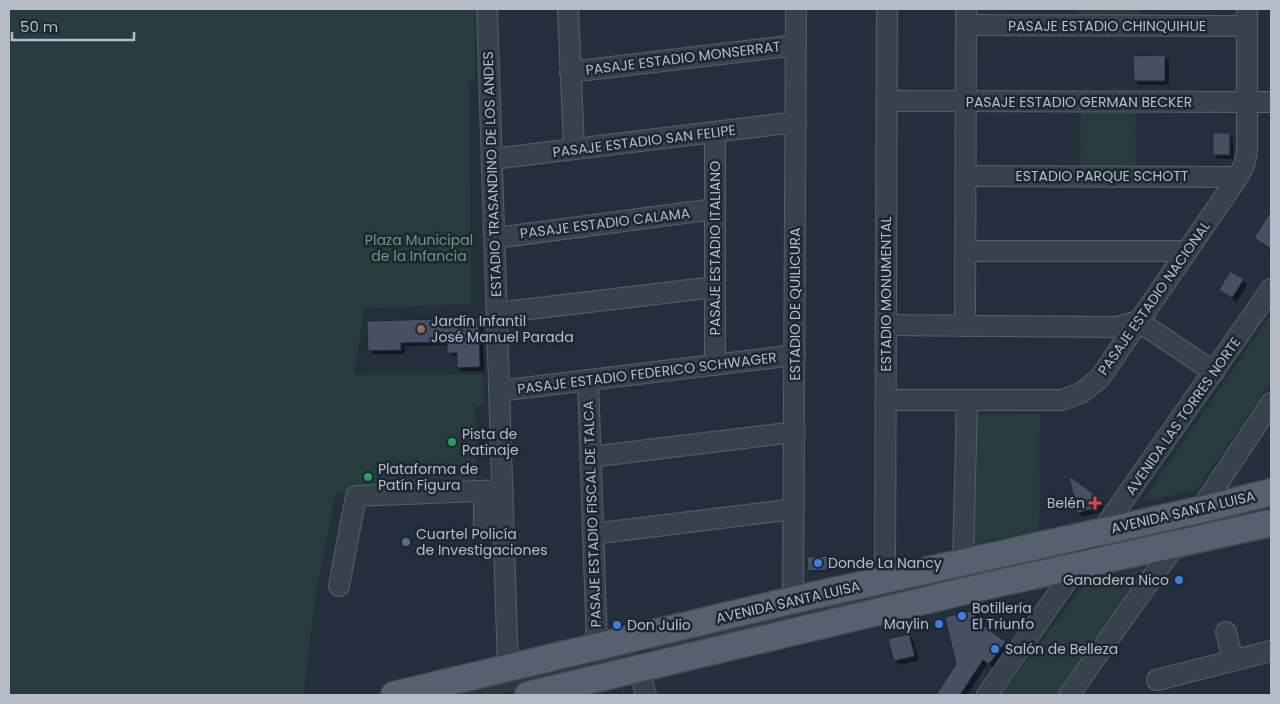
<svg xmlns="http://www.w3.org/2000/svg" width="1280" height="704" font-family="Poppins,sans-serif">
<style>
.green{fill:#263c3f}
.shadow{fill:#0007}
.building{fill:#455162;stroke:#1f2835}
.lines{fill:none;stroke-linecap:round;stroke-linejoin:round}
.minor-casing{stroke:#565f6c;stroke-width:22}
.major-casing{stroke:#414a57;stroke-width:29}
.minor{stroke:#38414e;stroke-width:20}
.major{stroke:#56606e;stroke-width:26}
.education-dot{fill:#8d6e63;stroke:#1d2633;stroke-width:2}
.leisure-dot{fill:#2e9e5b;stroke:#1d2633;stroke-width:2}
.health-dot{fill:#e0444e;stroke:#1d2633;stroke-width:2}
.service-dot{fill:#5c6f8a;stroke:#1d2633;stroke-width:2}
.shop-dot{fill:#3f7fe0;stroke:#1d2633;stroke-width:2}
.labels{text-anchor:middle;stroke-width:5;stroke-linejoin:round;paint-order:stroke}
.street-label{font-size:14px;fill:#b4bcc9;stroke:#1d2633}
.park-label{font-size:14px;fill:#6b9a76;stroke:#1d2633}
.poi-label{font-size:14px;fill:#b4bcc9;stroke:#1d2633;text-anchor:start}
</style>
<rect width="100%" height="100%" fill="#242f3e"/>
<g class="green">
<path d="M 9,9 L 474,9 L 475,81 L 469,81 L 471,304 L 364,308 L 354,375 L 483,374 L 484,404 L 475,407 L 477,488 L 336,492 L 315,597 L 303,695 L 9,695 Z"/>
<rect x="1078" y="9" width="62" height="12"/>
<path d="M 1081,112 L 1136,113 L 1135,167 L 1080,166 Z"/>
<path d="M 1271,314 L 1271,381 L 1196,490 L 1143,501 Z"/>
<path d="M 1040,414 L 1039,530 L 969,545 L 972,415 Z"/>
<path d="M 1002,563 L 1001,573 L 654,654 L 651,644 Z"/>
<path d="M 1146,568 L 1058,695 L 1000,695 L 1088,580 Z"/>
<path d="M 636,650 L 639,656 L 623,663 L 498,695 L 440,695 Z"/>
</g>
<g class="shadow">
<path d="M 1165,57 L 1169,61 L 1169,85 L 1139,85 L 1135,80 Z"/>
<path d="M 1229,135 L 1233,139 L 1234,159 L 1218,159 L 1214,154 Z"/>
<path d="M 1267,221 L 1271,224 L 1271,250 L 1256,238 Z"/>
<path d="M 1243,280 L 1247,285 L 1237,302 L 1220,290 Z"/>
<path d="M 478,319 L 483,323 L 484,371 L 462,371 L 458,367 L 458,356 L 453,356 L 449,352 L 449,345 L 405,346 L 405,354 L 373,354 L 369,350 Z"/>
<path d="M 1071,479 L 1104,505 L 1101,512 L 1083,517 L 1078,513 Z"/>
<path d="M 828,558 L 829,559 L 830,571 L 811,572 L 809,570 Z"/>
<path d="M 975,611 L 979,615 L 981,625 L 1009,647 L 994,668 L 988,663 L 967,695 L 938,695 L 958,665 Z"/>
<path d="M 909,635 L 913,640 L 919,660 L 900,665 L 895,661 Z"/>
</g>
<g class="building">
<path d="M 1165,55 L 1165,81 L 1134,81 L 1133,56 Z"/>
<rect x="1213" y="133" width="17" height="22"/>
<path d="M 1271,211 L 1271,249 L 1254,238 Z"/>
<path d="M 1230,271 L 1244,279 L 1232,298 L 1219,290 Z"/>
<path d="M 479,318 L 480,367 L 457,368 L 457,353 L 447,353 L 447,342 L 401,343 L 401,350 L 368,351 L 367,321 Z"/>
<path d="M 1069,476 L 1101,499 L 1097,508 L 1077,513 Z"/>
<path d="M 828,556 L 828,570 L 808,571 L 807,557 Z"/>
<path d="M 975,610 L 977,621 L 1006,642 L 989,664 L 983,660 L 960,695 L 936,695 L 956,664 L 945,617 Z"/>
<path d="M 909,634 L 915,656 L 894,661 L 888,639 Z"/>
</g>
<g class="lines">
<defs>
<g id="minor">
<path d="M 487,9 L 508,669"/>
<path d="M 568,9 L 574,149"/>
<path d="M 966,25 L 1247,26"/>
<path d="M 570,72 L 796,45"/>
<path d="M 887,101 L 1271,102"/>
<path d="M 715,132 L 715,365"/>
<path d="M 492,159 L 796,122"/>
<path d="M 966,176 L 1238,177"/>
<path d="M 495,238 L 715,209"/>
<path d="M 966,251 L 1187,251"/>
<path d="M 497,313 L 715,287"/>
<path d="M 886,325 L 1117,327 L 1138,321 L 1214,372"/>
<path d="M 965,326 L 966,9"/>
<path d="M 588,380 L 597,647"/>
<path d="M 499,391 L 795,355"/>
<path d="M 886,400 L 1062,400 L 1081,393 L 1099,379 L 1238,177 L 1244,165 L 1247,152 L 1247,9"/>
<path d="M 590,457 L 795,432"/>
<path d="M 484,491 L 484,524"/>
<path d="M 593,534 L 794,509"/>
<path d="M 963,561 L 967,400"/>
<path d="M 885,579 L 887,9"/>
<path d="M 339,586 L 356,496 L 503,490"/>
<path d="M 793,600 L 796,9"/>
<path d="M 1226,632 L 1233,660"/>
<path d="M 639,669 L 646,695"/>
<path d="M 1157,680 L 1271,651"/>
<path d="M 987,695 L 1271,289"/>
<path d="M 1069,695 L 1200,510 L 1271,403"/>
</g>
<g id="major">
<path d="M 394,695 L 793,600 L 1200,510 L 1271,492"/>
<path d="M 528,695 L 986,586 L 1271,523"/>
</g>
</defs>
<use href="#minor" class="minor-casing"/>
<use href="#major" class="major-casing"/>
<use href="#minor" class="minor"/>
<use href="#major" class="major"/>
</g>
<circle class="education-dot" cx="421" cy="329" r="5"/>
<g class="leisure-dot">
<circle cx="452" cy="442" r="5"/>
<circle cx="368" cy="477" r="5"/>
</g>
<path class="health-dot" d="M1092.5 495.5h5v5h5v5h-5v5h-5v-5h-5v-5h5z"/>
<circle class="service-dot" cx="406" cy="542" r="5"/>
<g class="shop-dot">
<circle cx="818" cy="563" r="5"/>
<circle cx="1179" cy="580" r="5"/>
<circle cx="962" cy="616" r="5"/>
<circle cx="939" cy="624" r="5"/>
<circle cx="617" cy="625" r="5"/>
<circle cx="995" cy="649" r="5"/>
</g>
<g class="labels">
<g class="street-label">
<text x="1107" y="31">PASAJE ESTADIO CHINQUIHUE</text>
<text transform="translate(683 58) rotate(-7)" y="5">PASAJE ESTADIO MONSERRAT</text>
<text x="1079" y="107">PASAJE ESTADIO GERMAN BECKER</text>
<text transform="translate(644 141) rotate(-7)" y="5">PASAJE ESTADIO SAN FELIPE</text>
<text transform="translate(492 174) rotate(-92)" y="5">ESTADIO TRASANDINO DE LOS ANDES</text>
<text x="1102" y="181">ESTADIO PARQUE SCHOTT</text>
<text transform="translate(605 223) rotate(-7)" y="5">PASAJE ESTADIO CALAMA</text>
<text transform="translate(715 248) rotate(-90)" y="5">PASAJE ESTADIO ITALIANO</text>
<text transform="translate(886 294) rotate(-90)" y="5">ESTADIO MONUMENTAL</text>
<text transform="translate(1154 298) rotate(-55)" y="5">PASAJE ESTADIO NACIONAL</text>
<text transform="translate(795 304) rotate(-90)" y="5">ESTADIO DE QUILICURA</text>
<text transform="translate(647 373) rotate(-7)" y="5">PASAJE ESTADIO FEDERICO SCHWAGER</text>
<text transform="translate(1183 416) rotate(-55)" y="5">AVENIDA LAS TORRES NORTE</text>
<text transform="translate(1183 512) rotate(-13)" y="5">AVENIDA SANTA LUISA</text>
<text transform="translate(592 514) rotate(-92)" y="5">PASAJE ESTADIO FISCAL DE TALCA</text>
<text transform="translate(788 602) rotate(-13)" y="5">AVENIDA SANTA LUISA</text>
</g>
<g class="park-label">
<text x="419" y="245">Plaza Municipal<tspan x="419" dy="16">de la Infancia</tspan></text>
</g>
<g class="poi-label">
<text x="431" y="326">Jardín Infantil<tspan x="431" dy="16">José Manuel Parada</tspan></text>
<text x="462" y="439">Pista de<tspan x="462" dy="16">Patinaje</tspan></text>
<text x="378" y="474">Plataforma de<tspan x="378" dy="16">Patín Figura</tspan></text>
<text x="1085" y="508" text-anchor="end">Belén</text>
<text x="416" y="539">Cuartel Policía<tspan x="416" dy="16">de Investigaciones</tspan></text>
<text x="828" y="568">Donde La Nancy</text>
<text x="1169" y="585" text-anchor="end">Ganadera Nico</text>
<text x="972" y="613">Botillería<tspan x="972" dy="16">El Triunfo</tspan></text>
<text x="929" y="629" text-anchor="end">Maylin</text>
<text x="627" y="630">Don Julio</text>
<text x="1005" y="654">Salón de Belleza</text>
</g>
</g>
<rect width="1280" height="704" fill="none" stroke="#b4bcc9" stroke-width="20"/>
<path d="M12 32v8h122v-8" fill="none" stroke="#b4bcc9" stroke-width="2.5"/>
<text x="20" y="32" font-size="15" fill="#b4bcc9" stroke="#1d2633" stroke-width="4" paint-order="stroke">50 m</text>
</svg>
